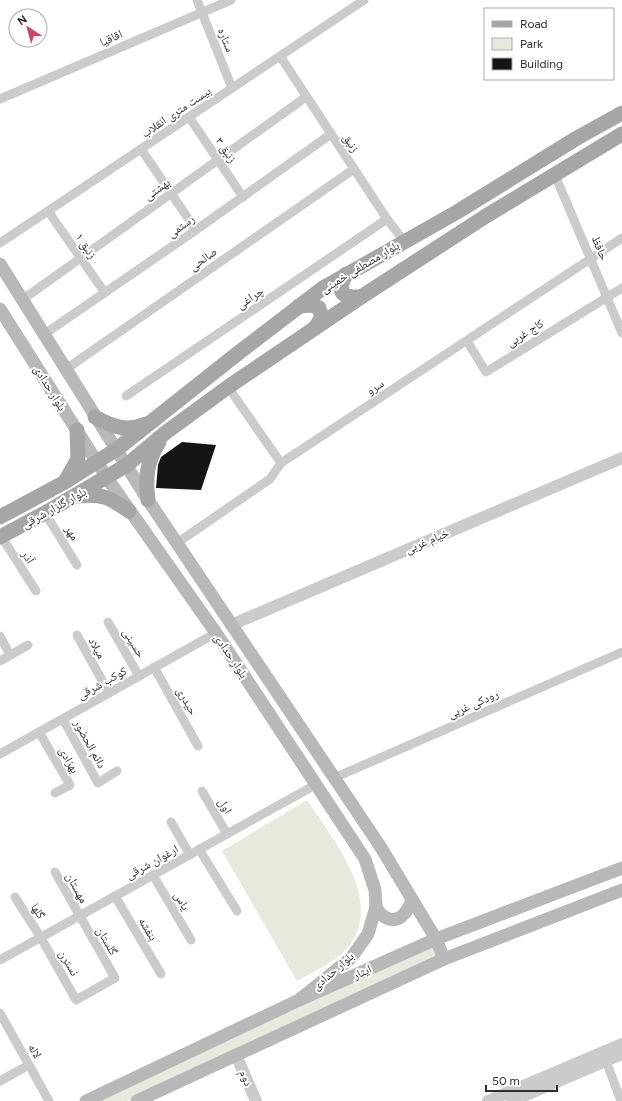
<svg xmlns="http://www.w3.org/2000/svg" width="622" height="1101" font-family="Figtree,'Noto Naskh Arabic',sans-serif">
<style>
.green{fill:#e6eadd}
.building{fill:#151515}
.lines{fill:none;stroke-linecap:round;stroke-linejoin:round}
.minor{stroke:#cbcbcb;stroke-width:9}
.tertiary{stroke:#cbcbcb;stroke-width:12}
.secondary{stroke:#b8b8b8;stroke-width:13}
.primary{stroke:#a6a6a6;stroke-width:15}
.labels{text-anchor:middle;stroke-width:4;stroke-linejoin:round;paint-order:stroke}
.street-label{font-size:12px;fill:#2e2e2e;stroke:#fff}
</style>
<rect width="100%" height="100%" fill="#fff"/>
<g class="green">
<path d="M 307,800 C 334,841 393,910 339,956 C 326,966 311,973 297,981 L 222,851 Z"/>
<path d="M 433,944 L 437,956 L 127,1101 L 93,1101 Z"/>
</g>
<path class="building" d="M 182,442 L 216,445 L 201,490 L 156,488 L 158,465 L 161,457 Z"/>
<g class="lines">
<g class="minor">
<path d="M 197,0 L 232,88"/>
<path d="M 280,56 L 387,219 L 404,241"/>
<path d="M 0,99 L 231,0"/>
<path d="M 189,117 L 243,197"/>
<path d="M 141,149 L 196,230"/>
<path d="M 554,173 L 622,333"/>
<path d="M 48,211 L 105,293"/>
<path d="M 0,243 L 364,0"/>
<path d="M 22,300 L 306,97"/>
<path d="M 43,335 L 196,230 L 331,134"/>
<path d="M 467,341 L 486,372 L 622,288"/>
<path d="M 66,369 L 354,169"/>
<path d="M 228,387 L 281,463"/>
<path d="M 126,396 L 387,219"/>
<path d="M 45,513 L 77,565"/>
<path d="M 1,536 L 36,591"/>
<path d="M 177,543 L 270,479 L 281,463 L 622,238"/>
<path d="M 108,622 L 139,676"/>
<path d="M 77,635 L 109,693"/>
<path d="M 0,636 L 10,655"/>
<path d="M 0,661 L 28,645"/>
<path d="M 154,667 L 198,746"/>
<path d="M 63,719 L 98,783 L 117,771"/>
<path d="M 39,732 L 70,785 L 55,793"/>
<path d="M 0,754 L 216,633"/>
<path d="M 334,778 L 622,652"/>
<path d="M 202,791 L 227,834"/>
<path d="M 171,822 L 190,855"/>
<path d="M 199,849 L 237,911"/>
<path d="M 153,875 L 191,940"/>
<path d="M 115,896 L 161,974"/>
<path d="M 15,897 L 41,938 L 76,1000 L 115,978 L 55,872"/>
<path d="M 0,960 L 317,784"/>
<path d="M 0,1013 L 49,1101"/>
<path d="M 606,1061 L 621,1101"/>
<path d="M 0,1081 L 29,1065"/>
</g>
<g class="tertiary">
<path d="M 231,625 L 622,458"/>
<path d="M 236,1055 L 256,1101"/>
<path d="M 488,1101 L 622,1044"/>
<path d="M 512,1101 L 622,1054"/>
</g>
<g class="secondary">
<path d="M 0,264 L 148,500 L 380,846 L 436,939 L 444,959"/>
<path d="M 0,309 L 107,478 L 216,633 L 365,859 L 375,890 L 376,907 L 368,934 L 351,958 L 299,1000"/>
<path d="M 376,907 C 381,918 395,925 404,914 C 408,910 410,905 412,900"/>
<path d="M 86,1101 L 299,1000 L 436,939 L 622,868"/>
<path d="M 137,1101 L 444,959 L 622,890"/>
</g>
<g class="primary">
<path d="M 346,274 C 337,292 340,298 361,297"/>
<path d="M 299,306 L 312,305 L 319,308 L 322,317 L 315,328"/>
<path d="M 95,417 C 113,427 127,432 146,424"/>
<path d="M 66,480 L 78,459 L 77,430"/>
<path d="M 78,496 C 102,493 110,498 129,511"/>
<path d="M 148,500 C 145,477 147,461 159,442"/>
<path d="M 0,517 L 65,482 L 117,449 L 237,354 L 323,288 L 457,212 L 577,138 L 622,113"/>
<path d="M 0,537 L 45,513 L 127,465 L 165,433 L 228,387 L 361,297 L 486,216 L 622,134"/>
</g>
</g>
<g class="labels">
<g class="street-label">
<text transform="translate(111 38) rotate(-24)" y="4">اقاقیا</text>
<text transform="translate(226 40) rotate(68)" y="4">ستاره</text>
<text transform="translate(176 112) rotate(-34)" y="4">بیست متری انقلاب</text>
<text transform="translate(351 143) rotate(57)" y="4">زنبق</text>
<text transform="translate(226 150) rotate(56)" y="4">زنبق ۳</text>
<text transform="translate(157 189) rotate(-35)" y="4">بهشتی</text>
<text transform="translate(181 226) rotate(-35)" y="4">رستمی</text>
<text transform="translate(86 246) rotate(56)" y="4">زنبق ۱</text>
<text transform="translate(600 248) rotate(67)" y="4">حافظ</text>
<text transform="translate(203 259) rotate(-35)" y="4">صالحی</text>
<text transform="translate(360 267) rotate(-31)" y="4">بلوار مصطفی خمینی</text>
<text transform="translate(250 298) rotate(-34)" y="4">چراغی</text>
<text transform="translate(525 333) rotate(-32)" y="4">کاج غربی</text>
<text transform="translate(375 387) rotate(-33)" y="4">سرو</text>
<text transform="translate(50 388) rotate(58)" y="4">بلوار حدادی</text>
<text transform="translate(54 508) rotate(-29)" y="4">بلوار گلزار شرقی</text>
<text transform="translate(72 533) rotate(58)" y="4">مهر</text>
<text transform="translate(427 541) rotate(-23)" y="4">خیام غربی</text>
<text transform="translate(28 557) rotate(58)" y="4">آذر</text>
<text transform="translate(134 643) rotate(60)" y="4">حسینی</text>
<text transform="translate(97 648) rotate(61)" y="4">میلاد</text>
<text transform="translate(231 656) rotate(56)" y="4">بلوار حدادی</text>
<text transform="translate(102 683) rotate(-29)" y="4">کوکب شرقی</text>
<text transform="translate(187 701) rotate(61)" y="4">حیدری</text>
<text transform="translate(473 704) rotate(-24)" y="4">رودکی غربی</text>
<text transform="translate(90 744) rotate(61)" y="4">دائم الحضور</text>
<text transform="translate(69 760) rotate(61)" y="4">بهزادی</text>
<text transform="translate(225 806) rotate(60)" y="4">اول</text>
<text transform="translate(152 862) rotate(-29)" y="4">ارغوان شرقی</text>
<text transform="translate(77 888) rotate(62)" y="4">مهستان</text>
<text transform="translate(182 901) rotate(60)" y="4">یاس</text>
<text transform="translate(38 911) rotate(57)" y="4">گلها</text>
<text transform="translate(148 929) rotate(59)" y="4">بنفشه</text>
<text transform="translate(107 941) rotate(60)" y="4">گلستان</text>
<text transform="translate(69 963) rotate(61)" y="4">نسترن</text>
<text transform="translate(333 971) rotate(-41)" y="4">بلوار حدادی</text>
<text transform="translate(362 972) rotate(-24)" y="4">ایثار</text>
<text transform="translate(35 1051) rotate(61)" y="4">لاله</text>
<text transform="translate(246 1078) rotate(67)" y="4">دوم</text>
</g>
</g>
<rect x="484" y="8" width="130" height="72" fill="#ffffff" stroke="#ababab"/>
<rect x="492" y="21" width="20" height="6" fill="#a6a6a6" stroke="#ababab"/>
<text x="520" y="28" font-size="12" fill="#2e2e2e">Road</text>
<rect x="492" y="38" width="20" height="12" fill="#e6eadd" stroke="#ababab"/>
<text x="520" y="48" font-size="12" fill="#2e2e2e">Park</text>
<rect x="492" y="58" width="20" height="12" fill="#151515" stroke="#ababab"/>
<text x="520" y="68" font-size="12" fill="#2e2e2e">Building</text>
<g transform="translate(28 28) rotate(324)"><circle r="19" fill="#ffffff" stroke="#ababab"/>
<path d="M0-3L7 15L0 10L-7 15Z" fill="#d24364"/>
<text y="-6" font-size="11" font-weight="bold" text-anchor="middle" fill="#2e2e2e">N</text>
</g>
<path d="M486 1085v6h71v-6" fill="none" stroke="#2e2e2e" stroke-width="2"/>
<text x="492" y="1085" font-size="12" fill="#2e2e2e" stroke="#ffffff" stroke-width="3" paint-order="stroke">50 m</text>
</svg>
